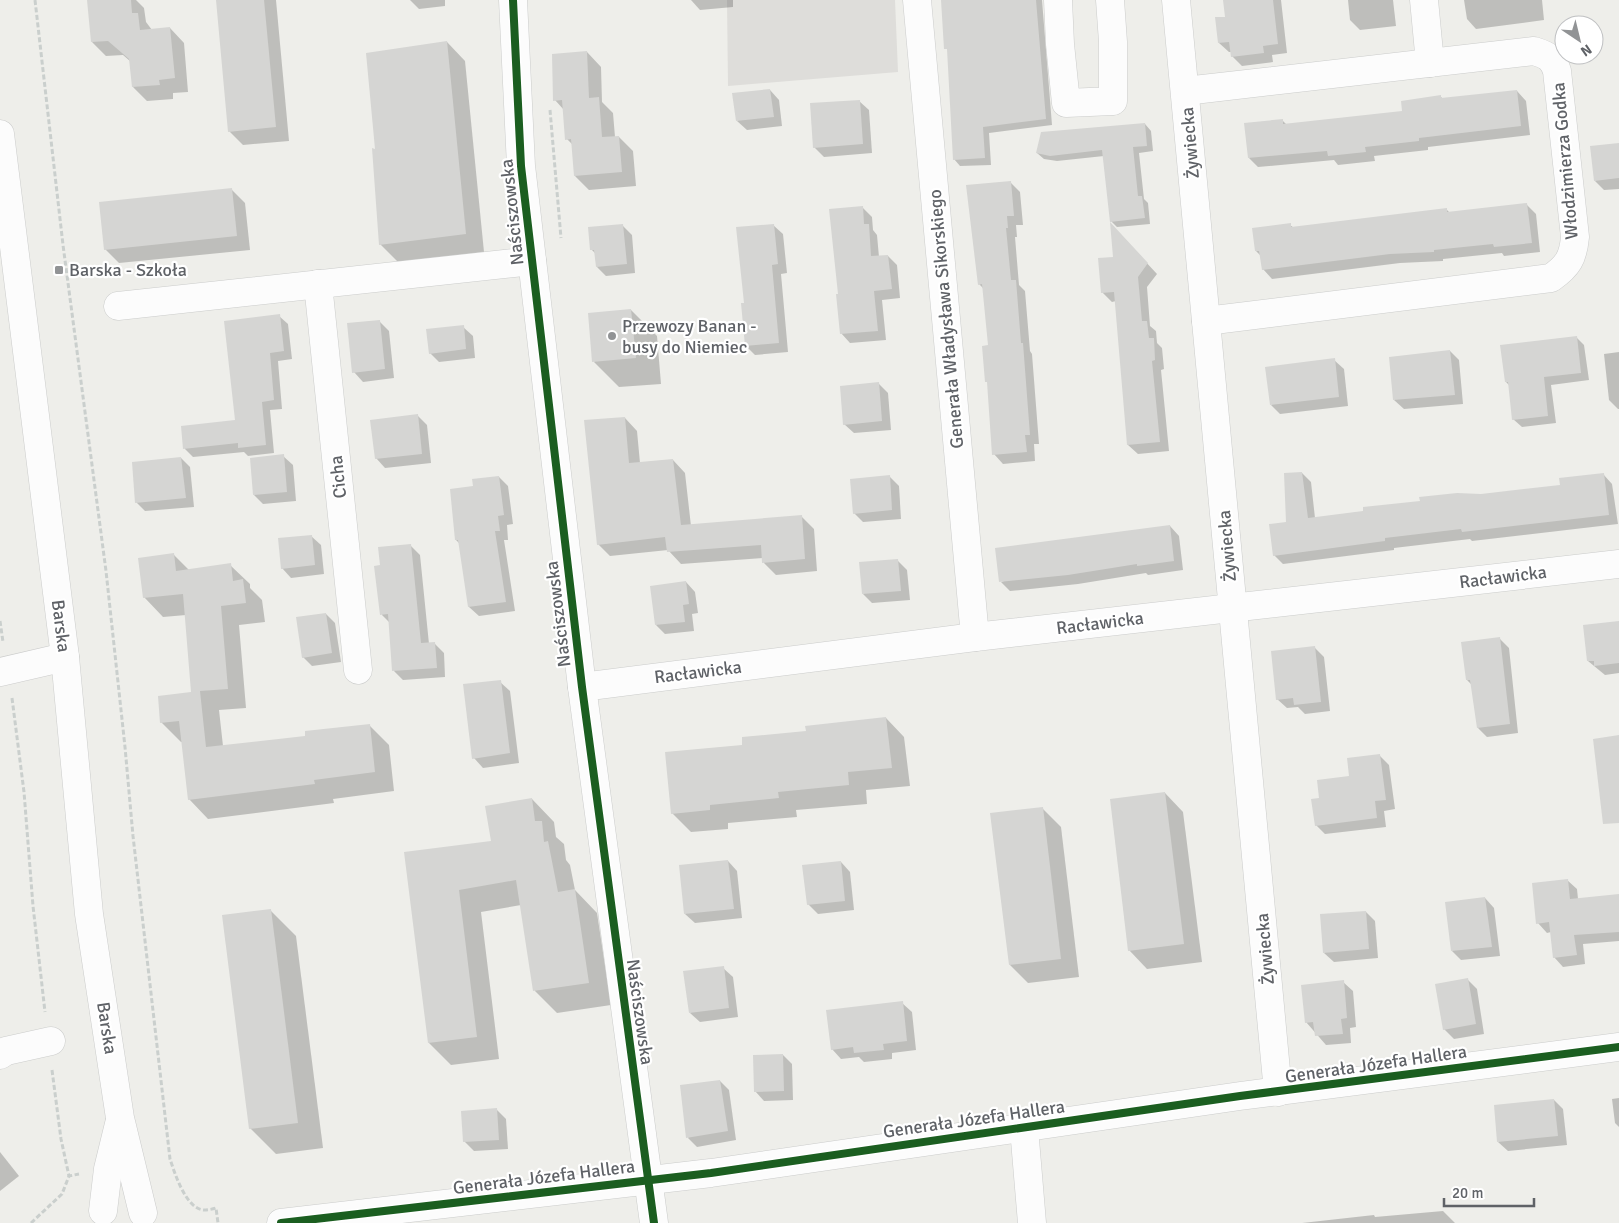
<svg xmlns="http://www.w3.org/2000/svg" width="1619" height="1223" font-family="Signika,sans-serif">
<style>
.industrial{fill:#deddda}
.shadow{fill:#0003}
.building{fill:#d5d5d3}
.lines{fill:none;stroke-linecap:round;stroke-linejoin:round}
.minor-casing{stroke:#cbcccb;stroke-width:29}
.path{stroke:#cacfcd;stroke-width:3;stroke-dasharray:5 2.5;stroke-linecap:butt}
.minor{stroke:#fcfcfc;stroke-width:28}
.cycleway-casing{stroke:#fff;stroke-width:11}
.cycleway{stroke:#1b5e20;stroke-width:8}
.poi-dot{fill:#919395;stroke:#fff;stroke-width:2}
.labels{text-anchor:middle;stroke-width:4.5;stroke-linejoin:round;paint-order:stroke}
.street-label{font-size:18px;fill:#5f6267;stroke:#fff}
.poi-label{font-size:18px;fill:#5f6267;stroke:#fff;text-anchor:start}
</style>
<rect width="100%" height="100%" fill="#eeeeea"/>
<path class="industrial" d="M 727,0 L 895,0 L 898,72 L 728,86 Z"/>
<g class="shadow">
<path d="M 88,0 L 136,0 L 144,8 L 146,22 L 152,30 L 170,28 L 184,43 L 188,92 L 173,93 L 173,99 L 147,101 L 133,87 L 130,61 L 123,55 L 106,56 L 92,42 Z"/>
<path d="M 217,0 L 276,0 L 289,141 L 243,145 L 229,131 Z"/>
<path d="M 410,0 L 445,0 L 445,6 L 419,9 Z"/>
<path d="M 691,0 L 733,0 L 733,7 L 700,10 Z"/>
<path d="M 942,0 L 1042,0 L 1052,125 L 989,133 L 991,165 L 960,166 L 954,159 L 949,51 L 946,48 Z"/>
<path d="M 1224,0 L 1281,0 L 1287,53 L 1272,55 L 1273,62 L 1242,66 L 1232,56 L 1232,52 L 1229,52 L 1219,43 L 1226,18 Z"/>
<path d="M 1348,0 L 1393,0 L 1396,26 L 1360,30 L 1350,20 Z"/>
<path d="M 1464,0 L 1542,0 L 1544,20 L 1476,29 L 1467,19 Z"/>
<path d="M 447,42 L 465,61 L 484,252 L 399,263 L 380,244 L 376,150 Z"/>
<path d="M 587,52 L 601,67 L 602,102 L 613,113 L 615,137 L 619,137 L 633,151 L 636,186 L 589,190 L 575,176 L 573,145 L 567,139 L 564,110 L 555,100 Z"/>
<path d="M 770,90 L 779,100 L 782,126 L 747,130 L 737,121 Z"/>
<path d="M 1517,91 L 1526,101 L 1530,135 L 1428,147 L 1428,150 L 1374,156 L 1375,161 L 1338,165 L 1334,160 L 1258,167 L 1249,158 L 1282,120 L 1287,125 L 1403,112 L 1441,97 L 1443,99 Z"/>
<path d="M 859,101 L 869,110 L 872,153 L 824,157 L 814,147 Z"/>
<path d="M 1145,124 L 1151,131 L 1153,151 L 1139,153 L 1144,199 L 1148,203 L 1150,224 L 1117,227 L 1111,221 L 1104,156 L 1057,161 L 1044,159 L 1037,153 Z"/>
<path d="M 1619,144 L 1619,189 L 1604,190 L 1595,181 Z"/>
<path d="M 1010,182 L 1020,192 L 1023,225 L 1016,225 L 1017,237 L 1015,237 L 1019,285 L 1025,291 L 1030,351 L 1032,354 L 1039,444 L 1034,444 L 1035,461 L 1003,464 L 994,454 L 989,346 L 984,289 L 979,284 Z"/>
<path d="M 231,189 L 245,203 L 250,250 L 119,263 L 105,249 Z"/>
<path d="M 1526,204 L 1536,214 L 1540,252 L 1504,256 L 1502,253 L 1443,259 L 1443,261 L 1400,263 L 1272,279 L 1263,269 L 1261,256 L 1256,251 L 1290,225 L 1294,228 L 1446,209 L 1450,213 Z"/>
<path d="M 862,207 L 872,217 L 873,230 L 877,235 L 879,257 L 888,256 L 897,265 L 900,298 L 882,300 L 886,340 L 850,343 L 841,333 Z"/>
<path d="M 622,225 L 632,235 L 635,273 L 606,276 L 597,267 L 596,254 L 591,249 Z"/>
<path d="M 773,225 L 783,234 L 787,273 L 781,274 L 788,352 L 755,355 L 746,346 L 745,304 Z"/>
<path d="M 1119,233 L 1157,274 L 1147,287 L 1150,326 L 1156,331 L 1157,343 L 1162,348 L 1164,369 L 1161,370 L 1169,451 L 1138,454 L 1128,445 L 1116,301 L 1112,302 L 1102,292 L 1114,258 Z"/>
<path d="M 631,310 L 657,336 L 661,384 L 619,387 L 594,362 Z"/>
<path d="M 279,316 L 288,324 L 292,359 L 278,361 L 282,409 L 270,410 L 274,453 L 248,456 L 244,452 L 193,457 L 185,449 L 182,427 L 237,421 Z"/>
<path d="M 379,321 L 389,331 L 394,378 L 363,382 L 354,372 Z"/>
<path d="M 463,327 L 473,336 L 475,358 L 439,362 L 430,353 Z"/>
<path d="M 1576,337 L 1584,345 L 1589,380 L 1551,385 L 1556,423 L 1522,427 L 1513,419 L 1509,385 L 1506,382 Z"/>
<path d="M 1450,351 L 1459,360 L 1463,404 L 1404,409 L 1394,400 Z"/>
<path d="M 1619,352 L 1619,409 L 1618,409 L 1609,400 L 1604,354 Z"/>
<path d="M 1334,360 L 1344,369 L 1348,406 L 1280,414 L 1271,405 Z"/>
<path d="M 878,383 L 888,393 L 891,430 L 854,433 L 844,424 Z"/>
<path d="M 418,416 L 427,425 L 431,463 L 385,468 L 376,458 Z"/>
<path d="M 625,418 L 637,431 L 640,463 L 673,460 L 685,473 L 691,526 L 801,516 L 814,529 L 817,571 L 776,575 L 764,563 L 763,558 L 681,564 L 668,550 L 610,556 L 598,544 Z"/>
<path d="M 283,456 L 293,465 L 296,501 L 263,504 L 254,495 Z"/>
<path d="M 181,458 L 190,467 L 194,507 L 145,511 L 136,502 Z"/>
<path d="M 1302,473 L 1311,482 L 1315,518 L 1561,486 L 1603,474 L 1612,484 L 1618,524 L 1472,541 L 1470,539 L 1394,548 L 1394,550 L 1283,564 L 1274,555 L 1287,523 Z"/>
<path d="M 499,477 L 508,486 L 513,524 L 507,525 L 508,540 L 504,540 L 515,611 L 479,616 L 469,607 L 460,544 L 456,540 L 474,487 Z"/>
<path d="M 890,477 L 899,486 L 901,519 L 863,522 L 854,513 Z"/>
<path d="M 1170,526 L 1179,536 L 1183,570 L 1148,575 L 1146,573 L 1078,584 L 1010,591 L 1001,582 Z"/>
<path d="M 311,536 L 321,545 L 324,574 L 291,578 L 282,568 Z"/>
<path d="M 410,545 L 420,555 L 429,644 L 435,644 L 444,653 L 445,677 L 403,680 L 394,671 L 390,623 L 382,615 L 381,566 Z"/>
<path d="M 174,555 L 189,570 L 230,565 L 250,584 L 250,588 L 262,600 L 265,622 L 239,625 L 246,708 L 219,710 L 223,746 L 306,737 L 369,725 L 389,745 L 394,791 L 333,799 L 334,803 L 208,819 L 189,799 L 183,742 L 181,742 L 161,722 L 192,693 L 186,615 L 163,617 L 144,597 Z"/>
<path d="M 898,561 L 907,570 L 910,600 L 872,603 L 863,594 Z"/>
<path d="M 686,582 L 695,592 L 698,613 L 692,614 L 694,631 L 665,634 L 656,625 Z"/>
<path d="M 326,614 L 335,623 L 341,662 L 312,666 L 303,657 Z"/>
<path d="M 1619,622 L 1619,673 L 1605,675 L 1588,661 Z"/>
<path d="M 1500,639 L 1509,648 L 1518,733 L 1487,737 L 1478,728 L 1472,685 L 1467,680 Z"/>
<path d="M 1315,648 L 1324,657 L 1330,711 L 1305,714 L 1298,707 L 1287,708 L 1277,699 Z"/>
<path d="M 500,682 L 510,691 L 519,763 L 483,768 L 474,758 Z"/>
<path d="M 886,718 L 904,737 L 910,786 L 866,790 L 867,804 L 796,810 L 797,817 L 728,823 L 728,829 L 691,832 L 672,813 L 744,746 Z"/>
<path d="M 1380,756 L 1389,765 L 1395,809 L 1384,811 L 1386,827 L 1325,834 L 1316,825 L 1320,799 Z"/>
<path d="M 1165,793 L 1183,812 L 1202,962 L 1147,969 L 1129,950 Z"/>
<path d="M 532,799 L 554,822 L 556,837 L 564,844 L 566,860 L 570,865 L 575,890 L 597,913 L 611,1005 L 557,1013 L 535,991 L 521,905 L 481,912 L 499,1059 L 451,1065 L 429,1043 L 406,853 L 492,842 Z"/>
<path d="M 1042,808 L 1061,827 L 1079,977 L 1028,983 L 1010,965 Z"/>
<path d="M 728,861 L 737,871 L 742,918 L 695,923 L 685,914 Z"/>
<path d="M 841,862 L 850,872 L 854,910 L 818,914 L 808,904 Z"/>
<path d="M 1567,880 L 1577,889 L 1578,899 L 1619,896 L 1619,941 L 1583,944 L 1585,964 L 1563,967 L 1554,957 L 1551,932 L 1547,933 L 1538,923 Z"/>
<path d="M 1485,898 L 1494,908 L 1500,956 L 1461,960 L 1452,951 Z"/>
<path d="M 270,910 L 296,936 L 323,1148 L 276,1154 L 250,1128 Z"/>
<path d="M 1366,912 L 1375,921 L 1378,958 L 1334,962 L 1324,953 Z"/>
<path d="M 723,968 L 733,977 L 738,1017 L 700,1022 L 690,1013 Z"/>
<path d="M 1467,979 L 1477,989 L 1484,1034 L 1454,1039 L 1444,1029 Z"/>
<path d="M 1343,982 L 1353,991 L 1356,1027 L 1350,1028 L 1351,1043 L 1326,1045 L 1306,1022 Z"/>
<path d="M 902,1003 L 912,1012 L 916,1050 L 892,1053 L 892,1059 L 864,1062 L 859,1057 L 841,1059 L 832,1049 Z"/>
<path d="M 783,1055 L 792,1064 L 793,1100 L 764,1101 L 755,1091 Z"/>
<path d="M 720,1081 L 729,1090 L 736,1140 L 697,1147 L 688,1138 Z"/>
<path d="M 1619,1098 L 1619,1127 L 1615,1123 L 1612,1099 Z"/>
<path d="M 1554,1100 L 1563,1109 L 1567,1145 L 1508,1151 L 1498,1142 Z"/>
<path d="M 497,1110 L 506,1119 L 508,1149 L 474,1151 L 464,1141 Z"/>
<path d="M 0,1152 L 19,1176 L 0,1191 Z"/>
<path d="M 1443,1211 L 1455,1223 L 1302,1223 L 1374,1215 L 1375,1217 Z"/>
</g>
<g class="building">
<path d="M 87,0 L 131,0 L 132,13 L 138,13 L 140,30 L 170,27 L 175,78 L 159,80 L 160,85 L 132,87 L 129,59 L 108,41 L 91,42 Z"/>
<path d="M 216,0 L 264,0 L 276,127 L 228,132 Z"/>
<path d="M 941,0 L 1036,0 L 1046,119 L 983,127 L 985,158 L 953,160 L 947,49 L 944,49 Z"/>
<path d="M 1223,0 L 1273,0 L 1278,44 L 1263,46 L 1264,53 L 1231,57 L 1229,42 L 1218,43 L 1215,17 L 1225,17 Z"/>
<path d="M 447,41 L 466,234 L 379,245 L 372,148 L 375,149 L 366,53 Z"/>
<path d="M 587,51 L 589,98 L 599,97 L 602,137 L 619,136 L 622,172 L 574,176 L 571,139 L 565,140 L 562,100 L 553,101 L 552,54 Z"/>
<path d="M 770,89 L 774,117 L 736,121 L 732,93 Z"/>
<path d="M 1517,90 L 1521,126 L 1419,138 L 1419,141 L 1365,147 L 1366,152 L 1328,156 L 1327,151 L 1248,158 L 1244,123 L 1283,119 L 1283,124 L 1402,111 L 1401,101 L 1441,95 L 1441,98 Z"/>
<path d="M 860,100 L 863,144 L 813,148 L 810,103 Z"/>
<path d="M 1145,123 L 1147,146 L 1133,147 L 1138,196 L 1142,196 L 1145,218 L 1110,222 L 1102,150 L 1050,156 L 1036,153 L 1041,132 Z"/>
<path d="M 1619,143 L 1619,178 L 1594,181 L 1590,146 Z"/>
<path d="M 1011,181 L 1014,216 L 1007,216 L 1008,228 L 1006,228 L 1011,280 L 1016,280 L 1021,343 L 1023,343 L 1030,435 L 1025,435 L 1027,452 L 992,455 L 987,382 L 985,382 L 982,346 L 988,345 L 982,284 L 978,285 L 966,185 Z"/>
<path d="M 232,188 L 237,236 L 104,250 L 99,202 Z"/>
<path d="M 1527,203 L 1532,243 L 1494,247 L 1493,244 L 1434,250 L 1434,252 L 1390,254 L 1262,270 L 1259,251 L 1255,251 L 1252,228 L 1291,223 L 1291,227 L 1447,208 L 1447,212 Z"/>
<path d="M 863,206 L 864,224 L 869,224 L 871,256 L 888,255 L 892,289 L 874,291 L 878,331 L 840,334 L 836,294 L 838,294 L 829,209 Z"/>
<path d="M 1110,222 L 1148,263 L 1138,277 L 1142,321 L 1147,321 L 1149,338 L 1154,338 L 1155,360 L 1152,361 L 1160,442 L 1127,445 L 1114,292 L 1101,293 L 1098,258 L 1113,257 Z"/>
<path d="M 623,224 L 627,264 L 596,267 L 594,250 L 590,250 L 588,227 Z"/>
<path d="M 774,224 L 778,264 L 772,265 L 779,343 L 745,346 L 741,303 L 744,303 L 736,227 Z"/>
<path d="M 631,309 L 636,358 L 592,362 L 588,313 Z"/>
<path d="M 280,314 L 284,351 L 270,353 L 274,400 L 262,402 L 266,445 L 238,448 L 238,443 L 183,449 L 181,426 L 235,420 L 224,321 Z"/>
<path d="M 380,320 L 385,369 L 352,373 L 347,323 Z"/>
<path d="M 464,325 L 466,349 L 429,354 L 426,329 Z"/>
<path d="M 1577,336 L 1581,373 L 1544,377 L 1548,416 L 1512,420 L 1508,382 L 1505,382 L 1500,345 Z"/>
<path d="M 1450,350 L 1455,395 L 1393,400 L 1389,357 Z"/>
<path d="M 1335,358 L 1339,397 L 1270,405 L 1265,367 Z"/>
<path d="M 879,382 L 882,421 L 843,425 L 840,386 Z"/>
<path d="M 418,414 L 422,454 L 375,459 L 370,420 Z"/>
<path d="M 625,417 L 629,463 L 673,459 L 681,525 L 802,515 L 805,559 L 762,563 L 761,545 L 667,552 L 665,537 L 597,545 L 584,420 Z"/>
<path d="M 284,454 L 287,492 L 253,495 L 250,458 Z"/>
<path d="M 181,457 L 186,498 L 135,503 L 132,462 Z"/>
<path d="M 1302,472 L 1308,518 L 1363,511 L 1363,507 L 1420,501 L 1419,497 L 1457,493 L 1481,494 L 1560,485 L 1559,478 L 1604,473 L 1609,515 L 1462,532 L 1461,529 L 1385,538 L 1385,541 L 1273,556 L 1269,524 L 1286,522 L 1284,473 Z"/>
<path d="M 890,475 L 892,510 L 853,514 L 850,479 Z"/>
<path d="M 499,476 L 504,515 L 498,516 L 500,531 L 495,531 L 506,602 L 468,607 L 458,540 L 455,540 L 450,489 L 473,486 L 472,479 Z"/>
<path d="M 1170,525 L 1174,561 L 1137,566 L 1137,564 L 1068,575 L 999,582 L 995,548 Z"/>
<path d="M 312,535 L 315,565 L 281,569 L 278,538 Z"/>
<path d="M 411,544 L 421,643 L 435,642 L 437,668 L 392,671 L 388,614 L 380,615 L 374,566 L 380,565 L 378,547 Z"/>
<path d="M 174,553 L 176,571 L 231,563 L 233,581 L 243,579 L 246,603 L 221,606 L 228,689 L 200,691 L 206,747 L 305,736 L 305,731 L 370,724 L 375,772 L 314,780 L 315,784 L 188,800 L 179,721 L 160,723 L 158,696 L 191,692 L 183,594 L 143,598 L 138,558 Z"/>
<path d="M 898,559 L 901,591 L 862,594 L 859,562 Z"/>
<path d="M 686,581 L 689,604 L 683,605 L 685,622 L 655,625 L 650,586 Z"/>
<path d="M 326,613 L 332,653 L 302,658 L 296,617 Z"/>
<path d="M 1619,621 L 1619,663 L 1594,666 L 1594,661 L 1587,661 L 1583,625 Z"/>
<path d="M 1500,637 L 1510,724 L 1477,728 L 1470,680 L 1466,680 L 1461,642 Z"/>
<path d="M 1315,646 L 1321,702 L 1294,705 L 1293,698 L 1276,700 L 1271,651 Z"/>
<path d="M 501,680 L 510,753 L 472,759 L 463,684 Z"/>
<path d="M 886,717 L 892,768 L 848,772 L 849,785 L 778,792 L 779,798 L 710,805 L 710,810 L 671,814 L 665,752 L 742,745 L 742,737 L 806,731 L 805,726 Z"/>
<path d="M 1619,735 L 1619,823 L 1603,824 L 1593,739 Z"/>
<path d="M 1380,754 L 1386,800 L 1375,801 L 1377,818 L 1315,826 L 1311,799 L 1319,798 L 1317,780 L 1349,776 L 1347,758 Z"/>
<path d="M 1165,792 L 1184,944 L 1128,951 L 1110,799 Z"/>
<path d="M 532,798 L 535,821 L 542,821 L 544,842 L 548,841 L 558,892 L 575,889 L 589,983 L 533,991 L 516,880 L 459,890 L 477,1037 L 428,1043 L 404,852 L 491,841 L 485,806 Z"/>
<path d="M 1043,807 L 1061,959 L 1009,965 L 990,813 Z"/>
<path d="M 728,860 L 734,909 L 684,914 L 679,865 Z"/>
<path d="M 841,861 L 845,901 L 807,905 L 802,865 Z"/>
<path d="M 1568,879 L 1570,899 L 1619,894 L 1619,932 L 1574,935 L 1577,955 L 1553,958 L 1549,922 L 1536,924 L 1532,883 Z"/>
<path d="M 1485,897 L 1492,947 L 1451,951 L 1445,902 Z"/>
<path d="M 271,909 L 298,1123 L 249,1129 L 222,915 Z"/>
<path d="M 1366,911 L 1369,949 L 1323,953 L 1320,914 Z"/>
<path d="M 724,966 L 729,1008 L 689,1013 L 683,971 Z"/>
<path d="M 1468,978 L 1476,1024 L 1443,1030 L 1435,984 Z"/>
<path d="M 1344,980 L 1347,1018 L 1341,1019 L 1343,1034 L 1315,1036 L 1313,1022 L 1305,1023 L 1301,985 Z"/>
<path d="M 903,1001 L 907,1041 L 883,1044 L 884,1050 L 854,1053 L 853,1047 L 831,1050 L 826,1010 Z"/>
<path d="M 783,1054 L 784,1091 L 754,1092 L 753,1055 Z"/>
<path d="M 720,1080 L 728,1131 L 686,1138 L 680,1085 Z"/>
<path d="M 1554,1099 L 1558,1136 L 1497,1142 L 1494,1105 Z"/>
<path d="M 497,1108 L 499,1140 L 463,1142 L 461,1111 Z"/>
</g>
<g class="lines">
<defs>
<g id="minor">
<path d="M 513,0 L 521,166 L 582,687 L 654,1223"/>
<path d="M 917,0 L 975,637"/>
<path d="M 1058,0 L 1060,44 L 1066,103 L 1113,101 L 1113,42 L 1110,0"/>
<path d="M 1176,0 L 1278,1092"/>
<path d="M 1424,0 L 1430,63"/>
<path d="M 1185,91 L 1534,51 C 1547,55 1553,58 1557,71 L 1575,237 C 1573,258 1568,266 1551,278 L 1206,321"/>
<path d="M 0,134 L 65,657 L 89,914 L 120,1118 L 143,1213"/>
<path d="M 318,284 L 358,670"/>
<path d="M 118,306 L 532,261"/>
<path d="M 0,672 L 65,657"/>
<path d="M 582,687 L 975,637 L 1619,564"/>
<path d="M 0,1055 L 6,1051 L 51,1041"/>
<path d="M 1024,1128 L 1032,1223"/>
<path d="M 103,1211 L 108,1169 L 119,1124"/>
<path d="M 281,1223 L 711,1173 L 1240,1096 L 1619,1047"/>
</g>
</defs>
<use href="#minor" class="minor-casing"/>
<g class="path">
<path d="M 35,0 L 63,245 L 106,571 L 125,747 L 133,836 L 170,1159 C 175,1174 186,1209 204,1210 C 208,1210 213,1209 216,1208 L 218,1223"/>
<path d="M 550,110 L 561,238"/>
<path d="M 0,621 L 3,642"/>
<path d="M 12,698 L 24,792 L 33,906 L 45,1012"/>
<path d="M 52,1070 L 61,1139 L 69,1176"/>
<path d="M 31,1223 L 62,1194 L 69,1176 L 79,1174"/>
</g>
<use href="#minor" class="minor"/>
<defs>
<g id="cycleway">
<path d="M 513,0 L 521,166 L 582,687 L 654,1223"/>
<path d="M 281,1223 L 711,1173 L 1240,1096 L 1619,1047"/>
</g>
</defs>
<use href="#cycleway" class="cycleway-casing"/>
<use href="#cycleway" class="cycleway"/>
</g>
<g class="poi-dot">
<rect x="54" y="265" width="10" height="10" rx="2.5"/>
<circle cx="612" cy="336" r="5"/>
</g>
<g class="labels">
<g class="street-label">
<text transform="translate(1190 143) rotate(-95)" y="6">Żywiecka</text>
<text transform="translate(1565 161) rotate(-95)" y="6">Włodzimierza Godka</text>
<text transform="translate(512 212) rotate(-96)" y="6">Naściszowska</text>
<text transform="translate(946 319) rotate(-95)" y="6">Generała Władysława Sikorskiego</text>
<text transform="translate(338 477) rotate(-96)" y="6">Cicha</text>
<text transform="translate(1227 546) rotate(-95)" y="6">Żywiecka</text>
<text transform="translate(1503 577) rotate(-7)" y="6">Racławicka</text>
<text transform="translate(558 614) rotate(-97)" y="6">Naściszowska</text>
<text transform="translate(1100 623) rotate(-7)" y="6">Racławicka</text>
<text transform="translate(61 626) rotate(83)" y="6">Barska</text>
<text transform="translate(698 672) rotate(-7)" y="6">Racławicka</text>
<text transform="translate(1265 949) rotate(-95)" y="6">Żywiecka</text>
<text transform="translate(640 1012) rotate(82)" y="6">Naściszowska</text>
<text transform="translate(107 1028) rotate(81)" y="6">Barska</text>
<text transform="translate(1376 1064) rotate(-8)" y="6">Generała Józefa Hallera</text>
<text transform="translate(974 1119) rotate(-8)" y="6">Generała Józefa Hallera</text>
<text transform="translate(544 1177) rotate(-7)" y="6">Generała Józefa Hallera</text>
</g>
<g class="poi-label">
<text x="69" y="276">Barska - Szkoła</text>
<text x="622" y="332">Przewozy Banan -<tspan x="622" dy="21">busy do Niemiec</tspan></text>
</g>
</g>
<g transform="translate(1579 40) rotate(145)"><circle r="24" fill="#ffffff" stroke="#bfc0c2"/>
<path d="M0-4L9 19L0 12L-9 19Z" fill="#919395"/>
<text y="-8" font-size="14" font-weight="bold" text-anchor="middle" fill="#5f6267">N</text>
</g>
<path d="M1444 1198v8h90v-8" fill="none" stroke="#5f6267" stroke-width="2.5"/>
<text x="1452" y="1198" font-size="15" fill="#5f6267" stroke="#ffffff" stroke-width="4" paint-order="stroke">20 m</text>
</svg>
